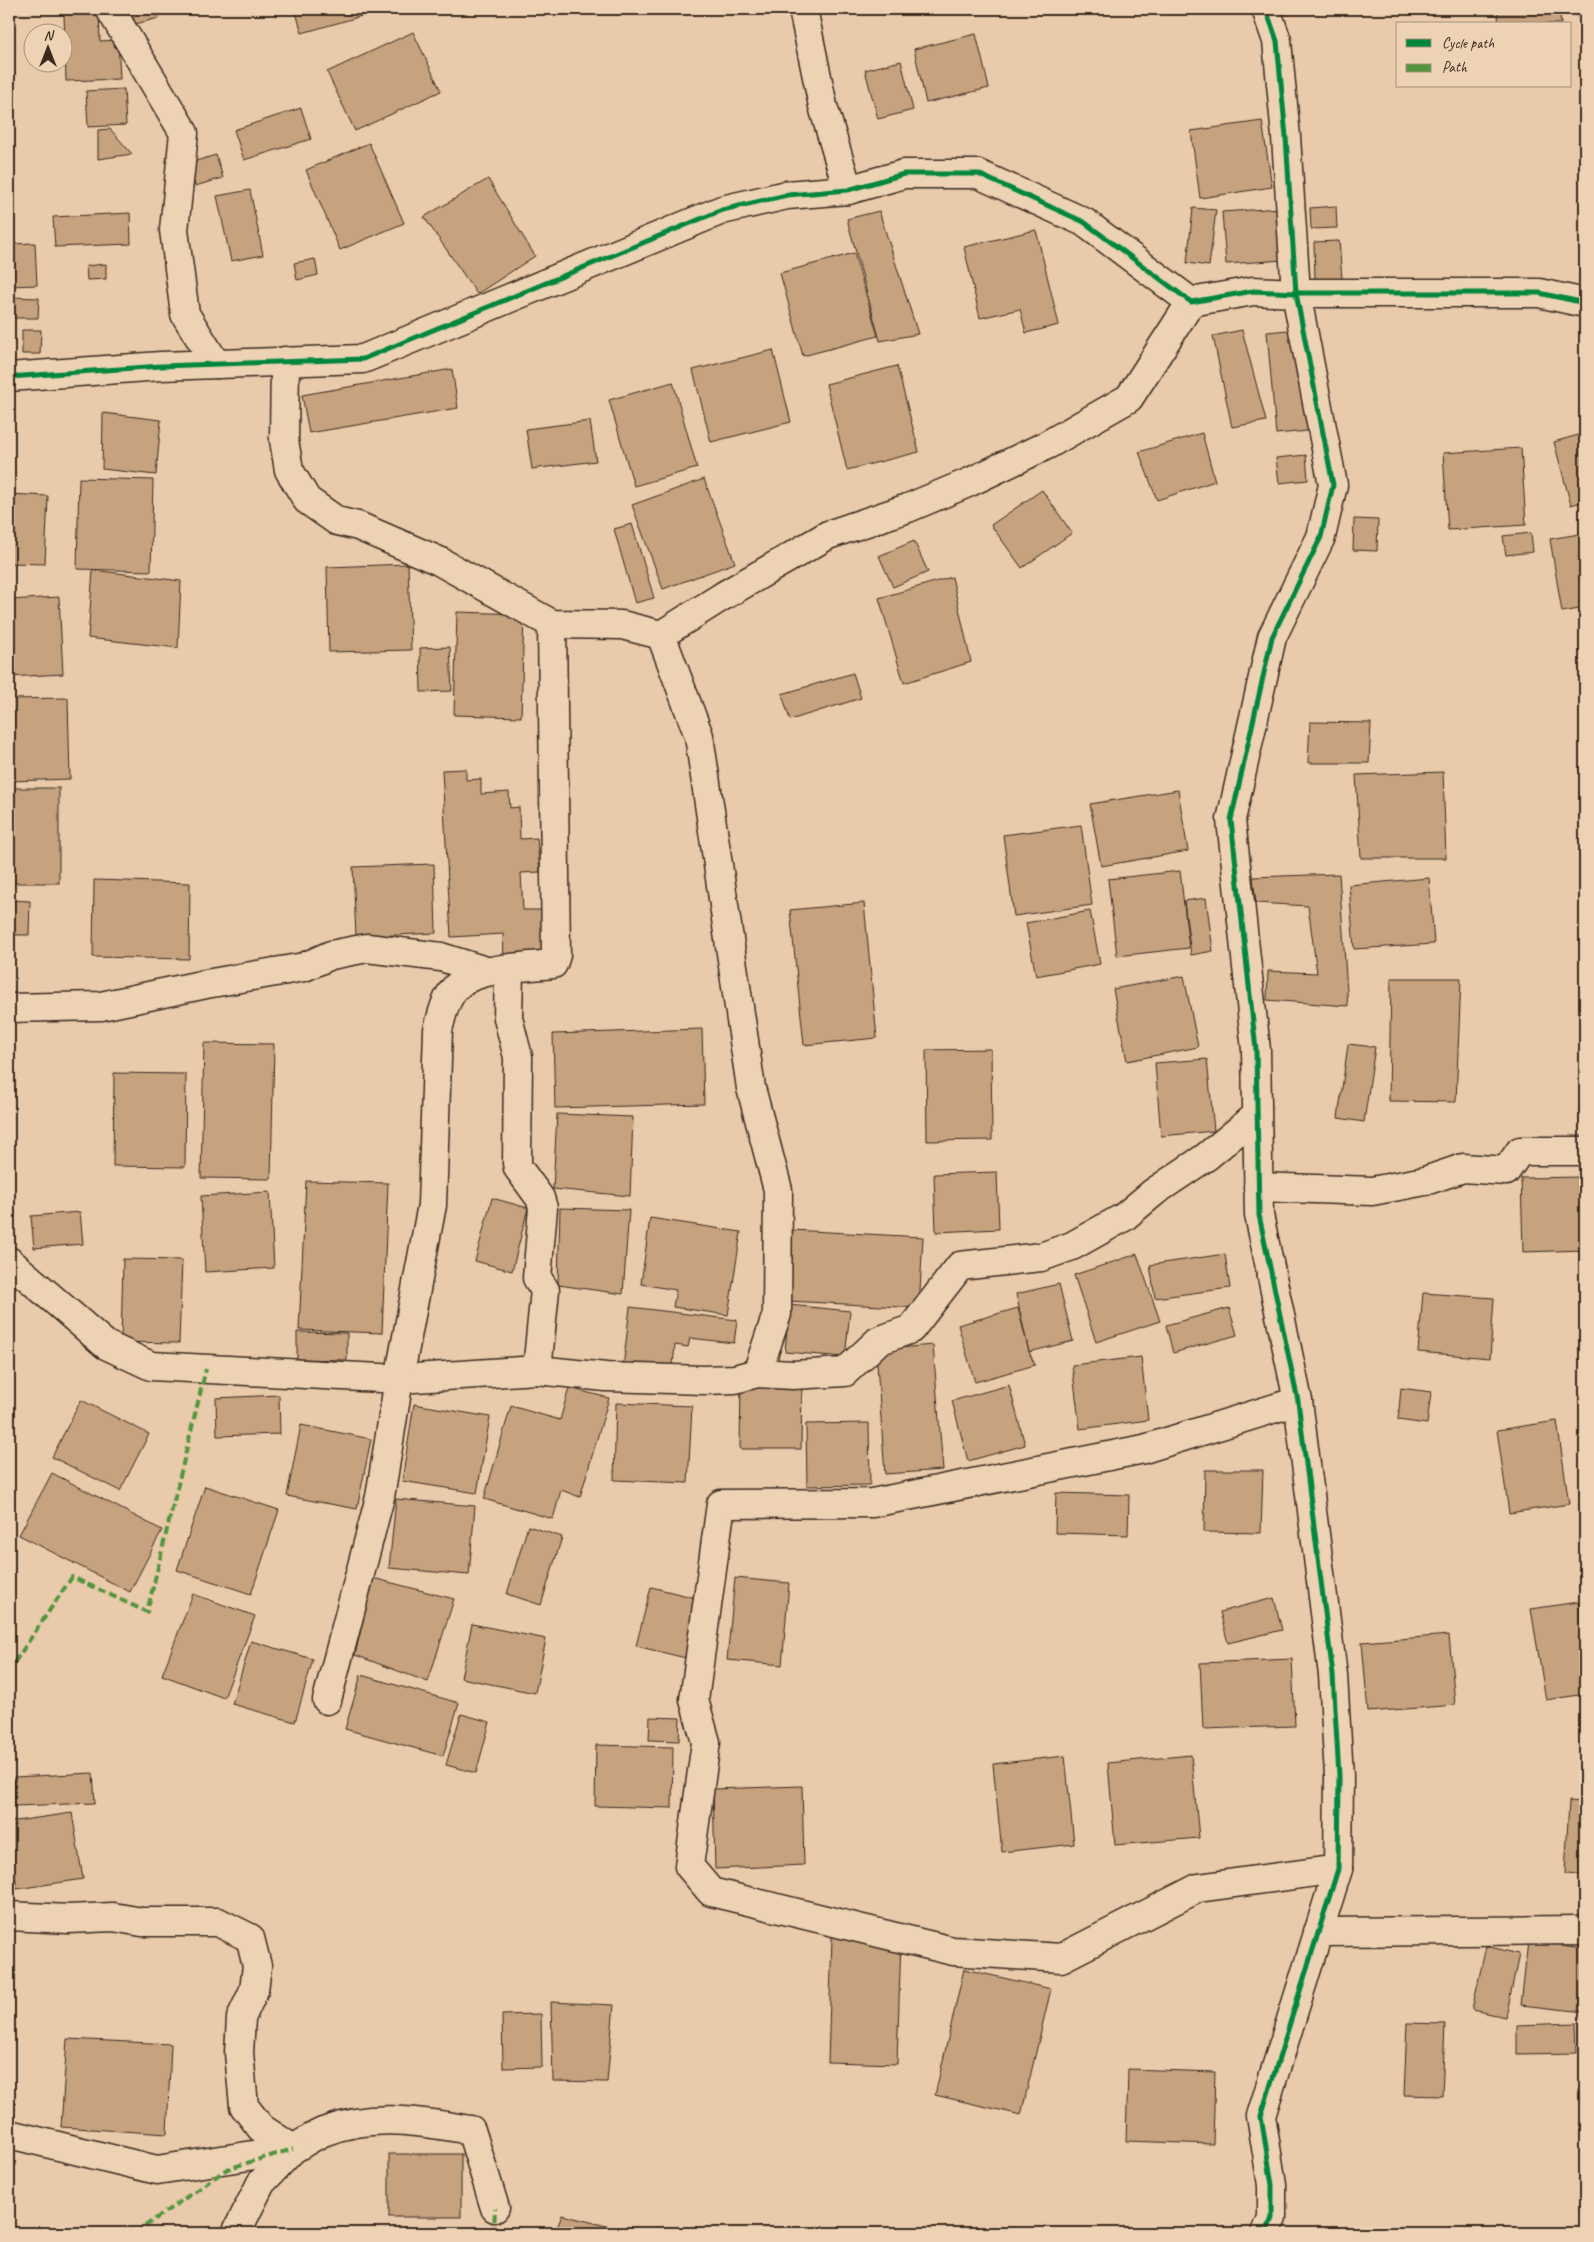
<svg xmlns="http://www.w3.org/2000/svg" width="1594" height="2242" font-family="Caveat,sans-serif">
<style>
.building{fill:#c6a27f;stroke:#3b2a1e}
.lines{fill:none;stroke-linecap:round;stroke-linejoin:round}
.minor-casing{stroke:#3b2a1e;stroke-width:31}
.minor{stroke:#edd2b4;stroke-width:28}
.quiet{stroke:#51953d;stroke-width:4;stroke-dasharray:8 4;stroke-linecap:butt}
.cycleway-casing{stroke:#edd2b4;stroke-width:8}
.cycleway{stroke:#00873e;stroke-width:5}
</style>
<rect width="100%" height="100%" fill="#e9caaa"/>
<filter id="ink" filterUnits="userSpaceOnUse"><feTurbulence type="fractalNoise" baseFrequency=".02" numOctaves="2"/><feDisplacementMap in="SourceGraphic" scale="10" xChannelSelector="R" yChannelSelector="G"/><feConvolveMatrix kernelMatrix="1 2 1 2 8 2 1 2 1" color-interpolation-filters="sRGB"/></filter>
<g filter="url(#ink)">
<g class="building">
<path d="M 131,9 L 157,9 L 159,18 L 135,24 Z"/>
<path d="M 295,9 L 375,9 L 376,12 L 302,33 Z"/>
<path d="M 1167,9 L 1200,9 L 1168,13 Z"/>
<path d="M 1497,9 L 1559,9 L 1561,24 L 1499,24 Z"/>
<path d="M 1576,9 L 1585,9 L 1585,53 Z"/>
<path d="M 99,11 L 100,41 L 118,40 L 120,79 L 66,81 L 64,13 Z"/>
<path d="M 413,32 L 441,91 L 355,131 L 327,72 Z"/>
<path d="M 976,34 L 989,88 L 926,103 L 914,49 Z"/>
<path d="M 901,61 L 913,110 L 878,119 L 865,70 Z"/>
<path d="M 124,89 L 126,125 L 88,127 L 86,91 Z"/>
<path d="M 301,108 L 311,139 L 244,160 L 234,130 Z"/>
<path d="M 1262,121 L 1272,187 L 1200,198 L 1191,131 Z"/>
<path d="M 110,129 L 132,154 L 98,159 L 98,130 Z"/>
<path d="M 369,143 L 404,223 L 340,250 L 306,170 Z"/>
<path d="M 216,155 L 223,178 L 195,186 L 189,163 Z"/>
<path d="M 488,179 L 535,256 L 477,294 L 424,217 Z"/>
<path d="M 250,190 L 263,255 L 231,261 L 217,196 Z"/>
<path d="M 1336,206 L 1337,228 L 1311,229 L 1310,208 Z"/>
<path d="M 1193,208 L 1216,210 L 1209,266 L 1187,263 Z"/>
<path d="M 1280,208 L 1284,260 L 1226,264 L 1222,212 Z"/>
<path d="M 879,211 L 918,334 L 880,341 L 847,219 Z"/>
<path d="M 130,213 L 131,244 L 55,247 L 53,217 Z"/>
<path d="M 1036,230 L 1059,325 L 1026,333 L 1020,309 L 980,318 L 964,247 Z"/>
<path d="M 1339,241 L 1342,279 L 1315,280 L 1314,242 Z"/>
<path d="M 35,243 L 37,285 L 9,286 L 9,244 Z"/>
<path d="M 854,253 L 878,336 L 803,356 L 780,273 Z"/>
<path d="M 315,259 L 318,275 L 297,280 L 294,263 Z"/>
<path d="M 106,264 L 106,279 L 87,280 L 86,266 Z"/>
<path d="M 9,297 L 39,298 L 38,318 L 12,318 L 12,328 L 9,328 Z"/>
<path d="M 1299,329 L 1308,431 L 1276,434 L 1267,332 Z"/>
<path d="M 22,330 L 41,330 L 40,354 L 22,354 Z"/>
<path d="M 1242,330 L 1266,421 L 1232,427 L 1213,336 Z"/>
<path d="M 773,350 L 791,422 L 711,442 L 693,370 Z"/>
<path d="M 897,366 L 919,452 L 847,470 L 826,384 Z"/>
<path d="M 452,369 L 458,408 L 309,433 L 302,395 Z"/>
<path d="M 673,382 L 697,468 L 634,486 L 609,400 Z"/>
<path d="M 103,413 L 161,420 L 156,475 L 102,469 Z"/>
<path d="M 590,421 L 596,461 L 532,469 L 526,429 Z"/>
<path d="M 1202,433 L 1215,481 L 1157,500 L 1139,452 Z"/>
<path d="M 1585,433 L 1585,501 L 1571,505 L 1554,442 Z"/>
<path d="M 1521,448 L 1526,525 L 1448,530 L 1443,453 Z"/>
<path d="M 1306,455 L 1308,480 L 1279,483 L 1276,458 Z"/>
<path d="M 79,478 L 153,480 L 151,571 L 77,569 Z"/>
<path d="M 704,479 L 735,563 L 663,589 L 632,505 Z"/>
<path d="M 1042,490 L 1072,533 L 1022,568 L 991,525 Z"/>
<path d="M 9,494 L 48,496 L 45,564 L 9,563 Z"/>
<path d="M 1354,519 L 1378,520 L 1377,551 L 1353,550 Z"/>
<path d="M 632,524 L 654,598 L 635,603 L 614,529 Z"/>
<path d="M 1531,533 L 1533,552 L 1506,555 L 1503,536 Z"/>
<path d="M 1585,533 L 1585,608 L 1562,612 L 1550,539 Z"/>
<path d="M 914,541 L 928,572 L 893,587 L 879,556 Z"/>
<path d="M 408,564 L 411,650 L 329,652 L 327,567 Z"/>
<path d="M 93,570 L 181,581 L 178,648 L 88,638 Z"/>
<path d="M 952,577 L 971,662 L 904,683 L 879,598 Z"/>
<path d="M 59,597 L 63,674 L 9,677 L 9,600 Z"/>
<path d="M 457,612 L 524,614 L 521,717 L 454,715 Z"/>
<path d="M 450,647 L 452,691 L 421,692 L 420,648 Z"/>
<path d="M 853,673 L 861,698 L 790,720 L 782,694 Z"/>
<path d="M 68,698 L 70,779 L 9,781 L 9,699 Z"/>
<path d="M 1310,722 L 1371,723 L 1369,763 L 1308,763 Z"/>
<path d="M 466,769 L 466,780 L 481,779 L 481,794 L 509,792 L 510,808 L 519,807 L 520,839 L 537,838 L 540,872 L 521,873 L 523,910 L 544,910 L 546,957 L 504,959 L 503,934 L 451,937 L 442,770 Z"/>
<path d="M 1443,772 L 1446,858 L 1361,858 L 1356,775 Z"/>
<rect x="9" y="788" width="50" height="95"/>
<path d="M 1178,790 L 1188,851 L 1101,866 L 1090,804 Z"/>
<path d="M 1081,825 L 1092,905 L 1014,916 L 1003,835 Z"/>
<path d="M 434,864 L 436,933 L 356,937 L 353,867 Z"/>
<path d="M 1180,871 L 1189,948 L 1117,956 L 1108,879 Z"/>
<path d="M 1339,874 L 1348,1006 L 1267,1000 L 1268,971 L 1317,973 L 1308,906 L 1256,903 L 1253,877 Z"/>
<path d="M 1429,878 L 1434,944 L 1354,949 L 1349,885 Z"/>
<path d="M 94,880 L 190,883 L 189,959 L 93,957 Z"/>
<path d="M 1206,898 L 1213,951 L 1191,955 L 1184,901 Z"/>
<path d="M 9,900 L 30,901 L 29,935 L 9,935 Z"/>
<path d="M 864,903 L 877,1038 L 804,1045 L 790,910 Z"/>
<path d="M 1090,911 L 1100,964 L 1036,976 L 1026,923 Z"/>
<path d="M 1184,976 L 1198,1047 L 1127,1061 L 1113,989 Z"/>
<path d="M 1391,978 L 1461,978 L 1456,1102 L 1389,1101 Z"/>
<path d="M 702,1029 L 704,1104 L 555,1108 L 553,1034 Z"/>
<path d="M 204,1043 L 274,1044 L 271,1179 L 201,1178 Z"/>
<path d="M 1348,1044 L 1375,1047 L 1364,1122 L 1338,1118 Z"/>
<path d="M 991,1049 L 992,1140 L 927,1141 L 926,1050 Z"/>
<path d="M 1207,1059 L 1214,1131 L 1161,1136 L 1155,1063 Z"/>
<path d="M 114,1073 L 186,1074 L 185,1167 L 113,1166 Z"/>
<path d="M 557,1114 L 633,1117 L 630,1196 L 553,1189 Z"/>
<path d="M 997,1172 L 999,1229 L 936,1232 L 934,1174 Z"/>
<path d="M 1585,1177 L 1585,1250 L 1523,1252 L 1521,1178 Z"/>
<path d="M 306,1181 L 388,1183 L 382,1333 L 299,1330 Z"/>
<path d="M 270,1192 L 274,1268 L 205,1272 L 201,1196 Z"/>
<path d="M 492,1198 L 528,1208 L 512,1271 L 475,1261 Z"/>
<path d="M 560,1208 L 629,1210 L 623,1294 L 558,1285 Z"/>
<path d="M 80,1212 L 83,1244 L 34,1248 L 31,1216 Z"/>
<path d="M 650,1218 L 741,1232 L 728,1315 L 673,1307 L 676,1290 L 641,1284 Z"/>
<path d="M 791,1230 L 923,1237 L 919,1308 L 788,1301 Z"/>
<path d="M 1137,1254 L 1160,1321 L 1096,1342 L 1074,1275 Z"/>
<path d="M 1225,1254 L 1230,1288 L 1155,1298 L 1150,1265 Z"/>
<path d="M 123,1259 L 182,1260 L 179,1343 L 121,1342 Z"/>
<path d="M 1059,1284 L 1073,1341 L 1029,1352 L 1016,1294 Z"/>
<path d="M 1423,1293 L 1494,1298 L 1490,1358 L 1418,1352 Z"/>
<path d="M 789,1305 L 850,1311 L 845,1357 L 785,1352 Z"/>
<path d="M 630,1307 L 737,1320 L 734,1343 L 690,1338 L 688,1347 L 675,1345 L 672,1374 L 623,1368 Z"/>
<path d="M 1018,1308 L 1029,1352 L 1035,1365 L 975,1382 L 958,1325 Z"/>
<path d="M 1229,1308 L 1237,1335 L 1173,1353 L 1166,1325 Z"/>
<path d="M 9,1326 L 13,1326 L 9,1390 Z"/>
<path d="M 297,1332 L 347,1333 L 347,1360 L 297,1359 Z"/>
<path d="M 933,1345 L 943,1470 L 885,1474 L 876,1350 Z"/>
<path d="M 1141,1357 L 1148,1420 L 1080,1429 L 1072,1365 Z"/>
<path d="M 741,1381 L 802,1382 L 801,1449 L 740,1449 Z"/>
<path d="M 1009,1385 L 1025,1445 L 968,1461 L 952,1401 Z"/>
<path d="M 569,1388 L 609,1398 L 580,1497 L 561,1490 L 553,1519 L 484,1499 L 511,1406 L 560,1420 Z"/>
<path d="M 1401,1388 L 1431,1392 L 1427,1424 L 1398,1420 Z"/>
<path d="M 279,1395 L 280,1434 L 217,1436 L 216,1398 Z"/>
<path d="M 81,1400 L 149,1434 L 120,1491 L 52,1457 Z"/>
<path d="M 616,1403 L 692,1406 L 688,1483 L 614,1480 Z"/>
<path d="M 414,1404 L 490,1417 L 477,1493 L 402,1481 Z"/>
<path d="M 1557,1421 L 1569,1504 L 1509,1513 L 1497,1430 Z"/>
<path d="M 869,1423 L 870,1485 L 807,1486 L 806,1424 Z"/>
<path d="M 301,1425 L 371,1439 L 357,1509 L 287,1496 Z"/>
<path d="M 1205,1470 L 1263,1470 L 1261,1533 L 1204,1532 Z"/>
<path d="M 52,1473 L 162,1530 L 130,1592 L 19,1535 Z"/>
<path d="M 205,1486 L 279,1510 L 251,1594 L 177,1570 Z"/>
<path d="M 1056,1493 L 1129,1495 L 1128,1535 L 1055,1533 Z"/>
<path d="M 396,1499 L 475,1506 L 469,1575 L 389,1568 Z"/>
<path d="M 528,1526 L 562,1537 L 541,1605 L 507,1594 Z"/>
<path d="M 373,1578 L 454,1599 L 428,1682 L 355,1655 Z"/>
<path d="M 735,1578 L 789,1583 L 782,1665 L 727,1660 Z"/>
<path d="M 651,1587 L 700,1599 L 686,1658 L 636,1646 Z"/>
<path d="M 193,1594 L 255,1616 L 224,1698 L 162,1675 Z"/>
<path d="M 1274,1598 L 1282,1630 L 1228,1643 L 1220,1612 Z"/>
<path d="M 1578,1602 L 1585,1649 L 1585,1694 L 1546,1700 L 1531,1609 Z"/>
<path d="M 472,1624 L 546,1639 L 535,1693 L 461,1678 Z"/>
<path d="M 1449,1635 L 1455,1705 L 1368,1712 L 1362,1642 Z"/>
<path d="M 251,1641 L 313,1659 L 295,1722 L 232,1704 Z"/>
<path d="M 1292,1659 L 1295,1726 L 1203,1729 L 1200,1663 Z"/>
<path d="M 361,1675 L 459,1703 L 443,1756 L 345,1729 Z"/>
<path d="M 461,1714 L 490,1722 L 476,1773 L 446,1765 Z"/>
<path d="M 650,1717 L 680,1718 L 679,1741 L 649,1740 Z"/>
<path d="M 596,1745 L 673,1747 L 672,1808 L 595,1806 Z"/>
<path d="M 1191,1755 L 1199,1838 L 1115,1845 L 1108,1763 Z"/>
<path d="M 1065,1756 L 1074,1844 L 1002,1852 L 993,1764 Z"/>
<path d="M 93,1773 L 95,1803 L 15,1806 L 14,1777 Z"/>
<path d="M 802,1786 L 804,1865 L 715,1869 L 713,1789 Z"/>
<path d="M 1569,1801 L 1585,1802 L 1585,1875 L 1565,1874 Z"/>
<path d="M 72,1813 L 83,1879 L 17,1889 L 9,1835 L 9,1822 Z"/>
<path d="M 832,1937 L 901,1939 L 897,2064 L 828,2062 Z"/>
<path d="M 9,1940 L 13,2005 L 9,2005 Z"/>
<path d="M 1528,1941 L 1585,1948 L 1585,2012 L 1521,2005 Z"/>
<path d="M 1486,1946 L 1519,1954 L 1506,2017 L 1472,2010 Z"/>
<path d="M 964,1969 L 1051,1989 L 1021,2115 L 935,2095 Z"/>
<path d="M 551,2002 L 614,2005 L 607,2082 L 553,2081 Z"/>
<path d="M 541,2014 L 542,2067 L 503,2068 L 502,2015 Z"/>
<path d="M 1407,2023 L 1445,2024 L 1442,2096 L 1404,2095 Z"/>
<path d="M 1576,2023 L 1577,2053 L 1517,2054 L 1517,2025 Z"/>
<path d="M 67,2039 L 171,2044 L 167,2134 L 61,2127 Z"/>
<path d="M 1128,2069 L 1215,2072 L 1213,2144 L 1126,2141 Z"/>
<rect x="389" y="2154" width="72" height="63"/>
<path d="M 562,2215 L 635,2233 L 555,2233 Z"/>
</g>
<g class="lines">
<defs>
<g id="minor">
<path d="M 110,9 L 184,133 L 174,230 L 185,314 L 216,364"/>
<path d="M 803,9 L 823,106 L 848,190"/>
<path d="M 285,361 L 284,440 L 289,470 L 307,500 L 337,521 L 358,526 L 439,561 L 552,624 L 622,625 L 661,635 L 723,596 L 828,535 L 908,508 L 970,482 L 1047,445 L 1129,398 L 1191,302"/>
<path d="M 9,377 L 161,366 L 363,359 L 722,210 L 787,195 L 848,190 L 904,174 L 978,174 L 1084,222 L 1191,302 L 1253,291 L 1296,293 L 1539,293 L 1585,303"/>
<path d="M 661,635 L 699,736 L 751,1088 L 778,1190 L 777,1314 L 757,1373"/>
<path d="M 509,969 L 508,1018 L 518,1057 L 517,1163 L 518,1168 L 540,1198 L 543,1208 L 537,1278 L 545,1290 L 537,1370"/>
<path d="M 9,1008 L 101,1006 L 206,984 L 304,967 L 331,955 L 367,948 L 441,957 L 486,971"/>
<path d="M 1258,1187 L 1372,1191 L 1425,1181 L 1463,1168 L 1506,1171 L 1520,1151 L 1585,1151"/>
<path d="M 9,1261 L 106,1345 L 151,1366 L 399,1379 L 537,1370 L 606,1377 L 704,1380 L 735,1379 L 757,1373 L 793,1375 L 845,1372 L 878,1341 L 911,1329 L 960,1266 L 1041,1257 L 1072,1246 L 1124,1217 L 1154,1192 L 1206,1157 L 1256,1116"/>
<path d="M 1298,1401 L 1144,1449 L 872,1503 L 721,1504 L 694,1700 L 706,1742 L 689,1866 L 711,1892 L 953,1951 L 1061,1958 L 1198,1888 L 1338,1869"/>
<path d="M 327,1700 L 380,1497 L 399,1379 L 432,1205 L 438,1030 C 442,1015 445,999 456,987 C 475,967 526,967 553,964 L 556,955 L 552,624"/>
<path d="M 9,1916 L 68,1919 L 113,1917 L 142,1922 L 218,1922 L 250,1938 L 257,1966 L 254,1990 L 241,2018 L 239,2053 L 244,2106 L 261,2128 L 293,2149 C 303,2144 313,2136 323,2132 C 374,2112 420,2122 471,2130 L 495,2208"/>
<path d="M 1318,1932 L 1585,1930"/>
<path d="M 9,2134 L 157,2170 L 293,2149"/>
<path d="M 236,2233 L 261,2183 L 293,2149"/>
<path d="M 1266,2233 L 1272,2218 L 1272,2185 L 1261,2116 L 1338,1869 L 1339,1776 L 1333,1675 L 1298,1401 L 1259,1215 L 1256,1050 L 1231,820 L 1272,637 L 1321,537 L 1333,485 L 1296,293 L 1286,137 L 1277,41 L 1266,9"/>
</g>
</defs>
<use href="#minor" class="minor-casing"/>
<use href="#minor" class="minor"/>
<g class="quiet">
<path d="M 9,1673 L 12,1666 L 72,1577 L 147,1612 L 206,1369"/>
<path d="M 135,2233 L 227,2169 L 293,2149"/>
<path d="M 494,2233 L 495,2208"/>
</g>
<defs>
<g id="cycleway">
<path d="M 9,377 L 161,366 L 363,359 L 722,210 L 787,195 L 848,190 L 904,174 L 978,174 L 1084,222 L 1191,302 L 1253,291 L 1296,293 L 1539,293 L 1585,303"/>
<path d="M 1266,2233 L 1272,2218 L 1272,2185 L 1261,2116 L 1338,1869 L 1339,1776 L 1333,1675 L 1298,1401 L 1259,1215 L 1256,1050 L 1231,820 L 1272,637 L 1321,537 L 1333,485 L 1296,293 L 1286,137 L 1277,41 L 1266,9"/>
</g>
</defs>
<use href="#cycleway" class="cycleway-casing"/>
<use href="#cycleway" class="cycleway"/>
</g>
</g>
<rect width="1594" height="2242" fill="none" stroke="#edd2b4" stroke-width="30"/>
<rect x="15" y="15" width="1564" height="2212" fill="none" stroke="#3b2a1e" stroke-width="2" filter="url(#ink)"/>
<rect x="1396" y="22" width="175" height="65" fill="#edd2b4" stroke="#a68f78"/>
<rect x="1406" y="39" width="25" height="8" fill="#00873e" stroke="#a68f78"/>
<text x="1442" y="48" font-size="15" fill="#3b2a1e">Cycle path</text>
<rect x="1406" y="64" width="25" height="8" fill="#51953d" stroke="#a68f78"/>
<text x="1442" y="72" font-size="15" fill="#3b2a1e">Path</text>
<g transform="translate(48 48)"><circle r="24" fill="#edd2b4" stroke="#a68f78"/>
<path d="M0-4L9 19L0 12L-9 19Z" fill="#3b2a1e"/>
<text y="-8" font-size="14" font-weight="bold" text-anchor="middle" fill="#3b2a1e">N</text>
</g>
</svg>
